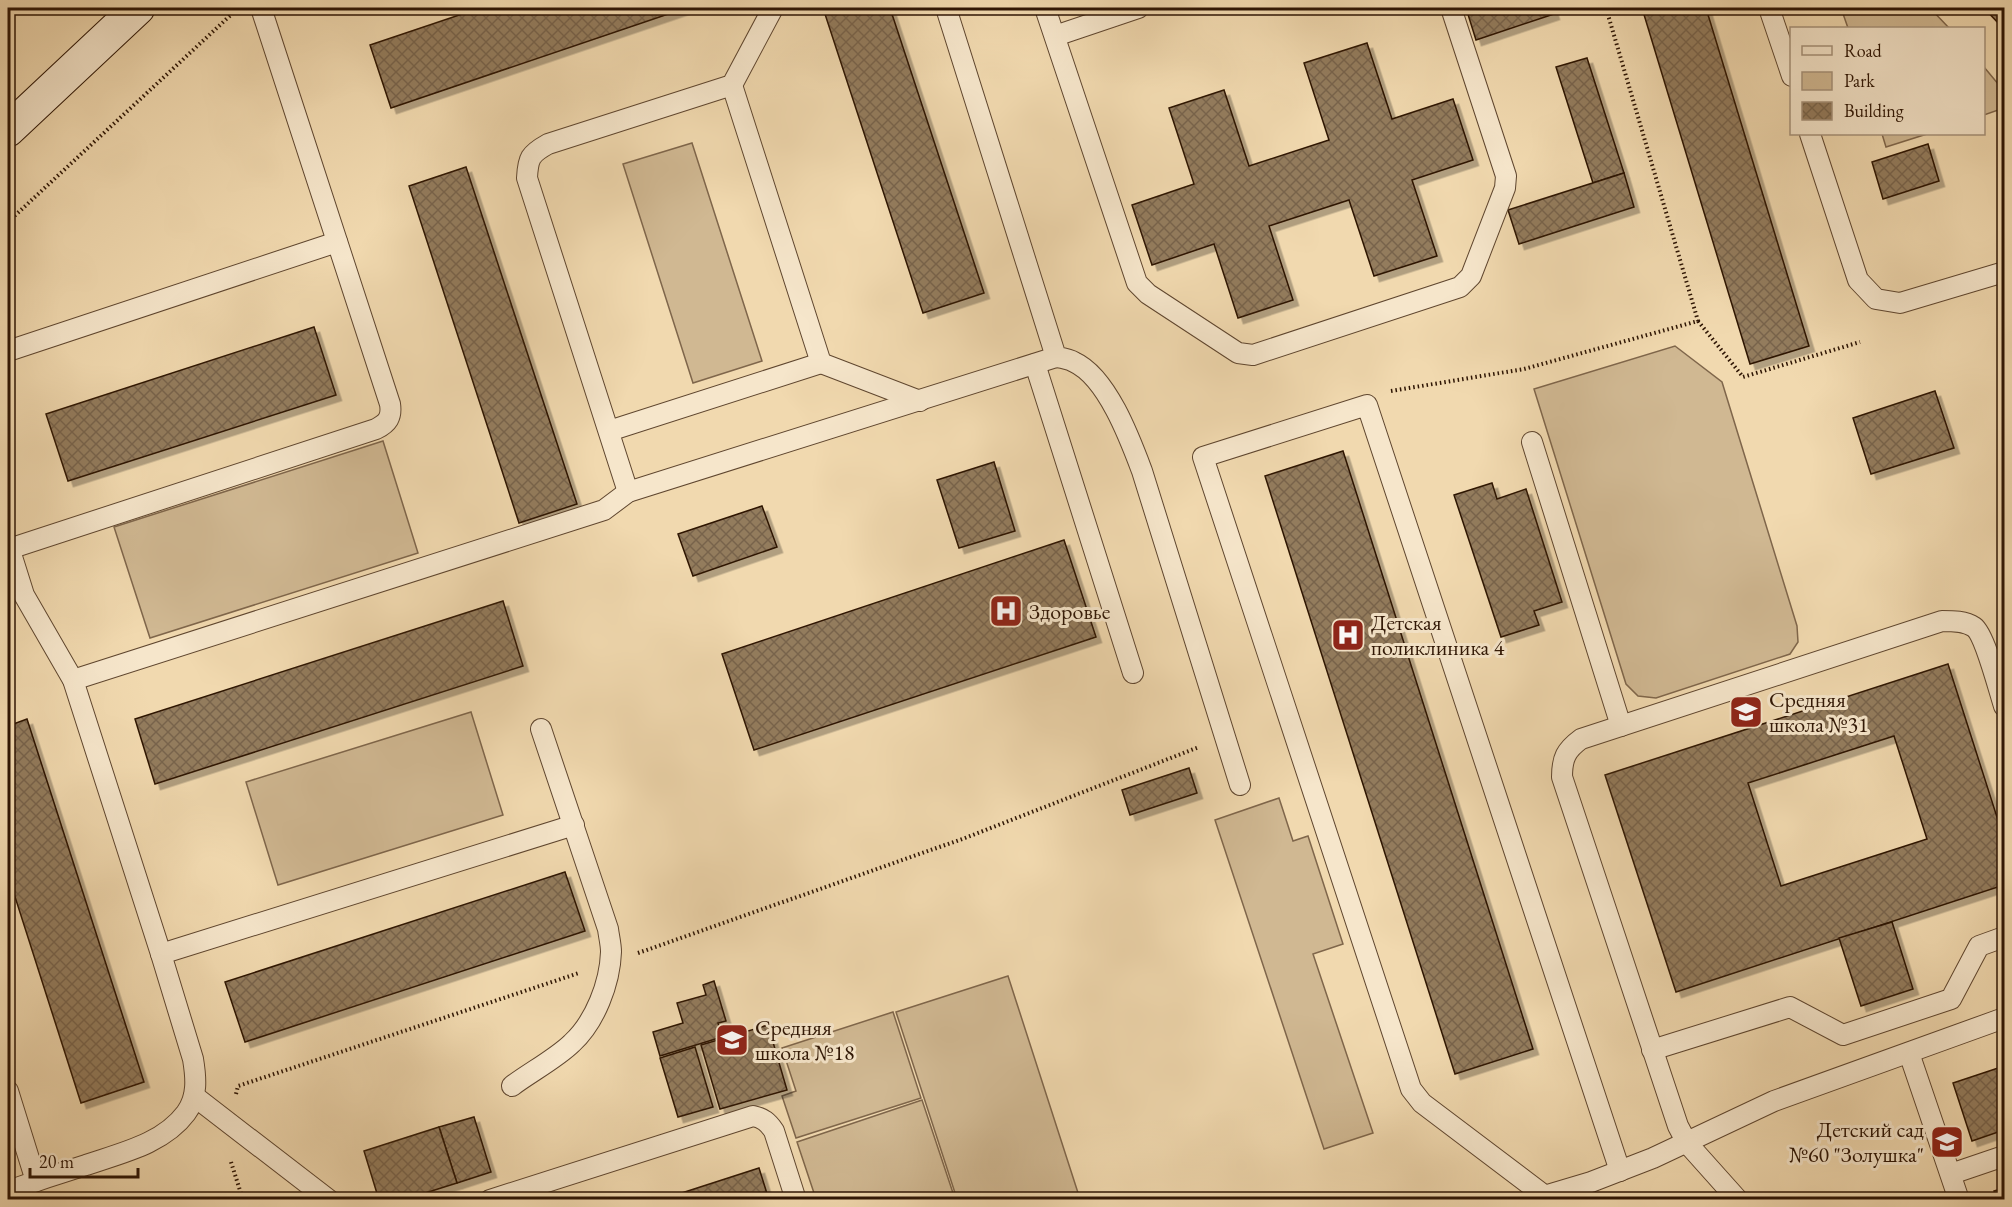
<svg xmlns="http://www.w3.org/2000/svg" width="2012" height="1207" font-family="'EB Garamond',serif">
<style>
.green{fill:#d0b892;stroke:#7f664b;stroke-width:1.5}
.building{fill:url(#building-cross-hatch);stroke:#2e1504;stroke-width:1.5;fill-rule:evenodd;filter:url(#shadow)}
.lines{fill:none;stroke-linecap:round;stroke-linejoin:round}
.lane-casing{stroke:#5f462f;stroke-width:22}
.secondary-casing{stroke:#2e1504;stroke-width:35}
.path{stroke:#2e1504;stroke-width:4;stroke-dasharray:1.5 3;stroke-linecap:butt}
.lane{stroke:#f6e6cb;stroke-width:20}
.secondary{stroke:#f6e6cb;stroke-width:33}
.labels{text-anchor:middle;stroke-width:6;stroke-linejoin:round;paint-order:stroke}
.poi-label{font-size:22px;fill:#2e1504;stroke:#f6e6cb;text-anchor:start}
</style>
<defs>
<pattern id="building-cross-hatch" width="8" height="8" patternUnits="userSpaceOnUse" patternTransform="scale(1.5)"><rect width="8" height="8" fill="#937b5d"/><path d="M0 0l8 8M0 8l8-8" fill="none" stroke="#78644b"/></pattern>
<filter id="shadow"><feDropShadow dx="5.5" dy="5.5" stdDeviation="0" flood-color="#0004"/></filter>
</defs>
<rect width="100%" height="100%" fill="#f1d9af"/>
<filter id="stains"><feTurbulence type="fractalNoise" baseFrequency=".00333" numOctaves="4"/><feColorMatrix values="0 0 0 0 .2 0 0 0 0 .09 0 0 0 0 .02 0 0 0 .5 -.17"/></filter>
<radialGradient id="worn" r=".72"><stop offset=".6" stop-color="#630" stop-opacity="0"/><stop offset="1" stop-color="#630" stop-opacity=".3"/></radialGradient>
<g class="green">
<path d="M 1841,8 L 1930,8 L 1949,28 L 1848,28 Z"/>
<path d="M 1984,67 L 2004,91 L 2004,108 L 1984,115 Z"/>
<path d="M 1882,134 L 1927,134 L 1886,147 Z"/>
<path d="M 692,143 L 762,361 L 693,383 L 623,164 Z"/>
<path d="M 1675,346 L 1722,382 L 1797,626 L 1798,642 L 1790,654 L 1656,698 L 1638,696 L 1626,684 L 1534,389 Z"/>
<path d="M 383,441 L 418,553 L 150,638 L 114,527 Z"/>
<path d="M 471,712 L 503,815 L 278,885 L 246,782 Z"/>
<path d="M 1279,798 L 1293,841 L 1308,836 L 1343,944 L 1313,954 L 1373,1133 L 1324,1149 L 1215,820 Z"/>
<path d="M 1008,976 L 1080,1199 L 957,1199 L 896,1012 Z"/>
<path d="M 893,1012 L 921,1098 L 796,1138 L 782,1096 L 796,1091 L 782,1048 Z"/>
<path d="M 922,1100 L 955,1199 L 816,1199 L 797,1142 Z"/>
</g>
<g class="building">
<path d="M 480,8 L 686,8 L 391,108 L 370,45 Z"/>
<path d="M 823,8 L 890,8 L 984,293 L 923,313 Z"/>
<path d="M 1466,8 L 1552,8 L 1554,14 L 1476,40 Z"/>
<path d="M 1642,8 L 1706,8 L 1809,346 L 1750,364 Z"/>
<path d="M 1984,8 L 2004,8 L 2004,29 Z"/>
<path d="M 1367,43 L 1392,119 L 1453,99 L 1473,160 L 1412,180 L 1437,256 L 1374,276 L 1349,200 L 1269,226 L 1293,300 L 1238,318 L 1214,244 L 1152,265 L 1132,205 L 1194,184 L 1169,108 L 1224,90 L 1249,166 L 1329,140 L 1304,63 Z"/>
<path d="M 1587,58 L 1624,173 L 1593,183 L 1556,67 Z"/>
<path d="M 1928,144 L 1939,181 L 1883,199 L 1872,162 Z"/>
<path d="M 466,167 L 577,504 L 519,523 L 409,186 Z"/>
<path d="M 1624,173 L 1634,207 L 1519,244 L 1508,210 Z"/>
<path d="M 314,327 L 336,395 L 68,481 L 46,414 Z"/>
<path d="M 1935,391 L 1954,448 L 1871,474 L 1853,418 Z"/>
<path d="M 1343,451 L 1533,1049 L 1455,1074 L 1265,476 Z"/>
<path d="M 994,462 L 1015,531 L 959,548 L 937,480 Z"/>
<path d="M 1492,483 L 1497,499 L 1526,489 L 1562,602 L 1534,611 L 1539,625 L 1501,637 L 1454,495 Z"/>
<path d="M 762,506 L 777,547 L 693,576 L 678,534 Z"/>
<path d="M 1064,540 L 1096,637 L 754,750 L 722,654 Z"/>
<path d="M 503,601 L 523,666 L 155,784 L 135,719 Z"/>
<path d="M 1948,664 L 2004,839 L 2004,885 L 1676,992 L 1605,775 ZM 1894,736 L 1927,839 L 1781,886 L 1748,783 Z"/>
<path d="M 27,719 L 144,1082 L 81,1103 L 8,875 L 8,726 Z"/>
<path d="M 1189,768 L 1197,793 L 1130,815 L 1122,790 Z"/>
<path d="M 565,872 L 585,931 L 245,1042 L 225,982 Z"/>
<path d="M 1892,922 L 1913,989 L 1861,1006 L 1839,938 Z"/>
<path d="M 714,981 L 726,1021 L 718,1023 L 722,1037 L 660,1056 L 653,1032 L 683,1023 L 677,1003 L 706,995 L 703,985 Z"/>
<path d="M 768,1025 L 787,1090 L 720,1109 L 701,1045 Z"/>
<path d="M 695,1047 L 713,1107 L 678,1117 L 660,1058 Z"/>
<path d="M 2004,1066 L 2004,1130 L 1972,1141 L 1953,1083 Z"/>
<path d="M 474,1117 L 491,1172 L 457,1183 L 439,1127 Z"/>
<path d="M 439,1127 L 457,1183 L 403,1200 L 379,1200 L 364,1151 Z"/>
<path d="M 759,1168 L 769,1200 L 660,1200 Z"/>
<path d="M 2004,1188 L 2004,1200 L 1997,1200 L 1994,1191 Z"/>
</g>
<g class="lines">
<defs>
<g id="lane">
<path d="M 946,8 L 1056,357 C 1062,358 1069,359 1074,362 C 1107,377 1130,439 1142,471 L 1240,785"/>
<path d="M 1045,8 L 1137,283 L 1148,294 L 1238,353 L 1253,355 L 1460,287 L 1471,276 L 1505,188 L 1506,176 L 1451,8"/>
<path d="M 1769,8 L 1792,76"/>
<path d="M 1055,36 L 1138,8"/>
<path d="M 732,85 L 821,363 L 920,401"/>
<path d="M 1810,134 L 1858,280 L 1876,299 L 1900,303 L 2004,272"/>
<path d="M 8,351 L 337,242"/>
<path d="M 1035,364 L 1133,673"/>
<path d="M 609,431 L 821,363"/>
<path d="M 1532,442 L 1621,726"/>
<path d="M 628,492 L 527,178 C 528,158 530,154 548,144 L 732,85 L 773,8"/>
<path d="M 8,544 L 24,595 L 73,680 L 161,954 L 193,1059 C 196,1077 198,1097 186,1113 C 163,1144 121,1153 86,1165 C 60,1173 33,1182 8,1191"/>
<path d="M 9,549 L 376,429 C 388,423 392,417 390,404 L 261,8"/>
<path d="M 73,680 L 604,510 L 628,492 L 1056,357"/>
<path d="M 161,954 L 574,825"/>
<path d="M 1652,1050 L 1790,1007 L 1843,1035 L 1951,999 L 1979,946 L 2004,937"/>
<path d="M 1909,1053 L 1959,1200"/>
<path d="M 512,1086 C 529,1073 557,1058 572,1043 C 595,1022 610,983 611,952 C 611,944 609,937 608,929 L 541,729"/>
<path d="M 8,1091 L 36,1181"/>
<path d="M 194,1096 L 329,1200"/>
<path d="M 1951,1174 L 2004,1156"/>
<path d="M 1545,1196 L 1422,1103 L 1411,1089 L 1203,457 L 1367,405 L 1620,1171"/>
<path d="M 1534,1199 L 1591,1182 L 1653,1158 L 1774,1101 L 2004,1018"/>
<path d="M 490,1200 L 753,1116 C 763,1118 768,1122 774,1131 L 796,1200"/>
<path d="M 1738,1200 L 1687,1143 L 1678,1126 L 1562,777 C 1562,758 1566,750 1581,739 L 1942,621 C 1953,621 1965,621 1974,627 C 1985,635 1999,691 2004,706"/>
</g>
<path id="secondary" d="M 8,130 L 138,8"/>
</defs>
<use href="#lane" class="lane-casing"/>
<use href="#secondary" class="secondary-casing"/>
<g class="path">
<path d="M 8,222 L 234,12"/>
<path d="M 1698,321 L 1743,377 L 1860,342"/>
<path d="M 1391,391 L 1524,369 L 1698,321 L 1606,8"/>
<path d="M 638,953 L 965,838 L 1199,747"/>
<path d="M 236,1094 L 238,1086 L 579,973"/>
<path d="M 231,1162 L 243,1200"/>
</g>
<use href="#lane" class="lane"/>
<use href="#secondary" class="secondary"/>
</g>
<defs>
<symbol id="hospital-square" viewBox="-11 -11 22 22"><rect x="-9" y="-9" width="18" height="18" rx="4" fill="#8f2418" stroke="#f6e6cb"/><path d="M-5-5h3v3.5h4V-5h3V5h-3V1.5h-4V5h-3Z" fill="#fff"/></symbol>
<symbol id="school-square" viewBox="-11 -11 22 22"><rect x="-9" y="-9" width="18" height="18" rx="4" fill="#8f2418" stroke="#f6e6cb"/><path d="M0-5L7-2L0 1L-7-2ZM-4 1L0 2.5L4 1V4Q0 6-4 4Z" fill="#fff"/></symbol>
</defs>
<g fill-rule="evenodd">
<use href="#hospital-square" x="987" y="592" width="38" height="38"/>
<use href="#hospital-square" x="1329" y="616" width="38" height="38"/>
<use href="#school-square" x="1727" y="693" width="38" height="38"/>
<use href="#school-square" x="713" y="1021" width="38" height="38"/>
<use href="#school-square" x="1928" y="1123" width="38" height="38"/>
</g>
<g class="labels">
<g class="poi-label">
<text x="1029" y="619">Здоровье</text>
<text x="1371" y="630">Детская<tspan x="1371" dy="25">поликлиника 4</tspan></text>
<text x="1769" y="707">Средняя<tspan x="1769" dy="25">школа №31</tspan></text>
<text x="755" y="1035">Средняя<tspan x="755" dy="25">школа №18</tspan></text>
<text x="1924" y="1137" text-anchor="end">Детский сад<tspan x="1924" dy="25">№60 "Золушка"</tspan></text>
</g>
</g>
<rect width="2012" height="1207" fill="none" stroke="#f1d9af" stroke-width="30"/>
<rect x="9" y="9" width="1994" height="1189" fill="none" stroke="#2e1504" stroke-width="3"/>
<rect x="15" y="15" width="1982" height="1177" fill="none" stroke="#2e1504" stroke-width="1.5"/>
<rect x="1790" y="27" width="195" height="108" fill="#f6e6cb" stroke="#a6927b" stroke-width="1.5"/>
<rect x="1802" y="46" width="30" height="9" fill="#f6e6cb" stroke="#a6927b" stroke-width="1.5"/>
<text x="1844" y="57" font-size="18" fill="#2e1504">Road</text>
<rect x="1802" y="72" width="30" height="18" fill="#d0b892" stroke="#a6927b" stroke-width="1.5"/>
<text x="1844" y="87" font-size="18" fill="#2e1504">Park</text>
<rect x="1802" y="102" width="30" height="18" fill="url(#building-cross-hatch)" stroke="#a6927b" stroke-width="1.5"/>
<text x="1844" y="117" font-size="18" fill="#2e1504">Building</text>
<path d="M30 1168v9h108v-9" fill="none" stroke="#2e1504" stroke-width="3"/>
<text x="39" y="1168" font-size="18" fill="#2e1504" stroke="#f6e6cb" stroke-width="4.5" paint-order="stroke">20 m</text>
<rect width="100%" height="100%" filter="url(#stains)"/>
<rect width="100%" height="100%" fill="url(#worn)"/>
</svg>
